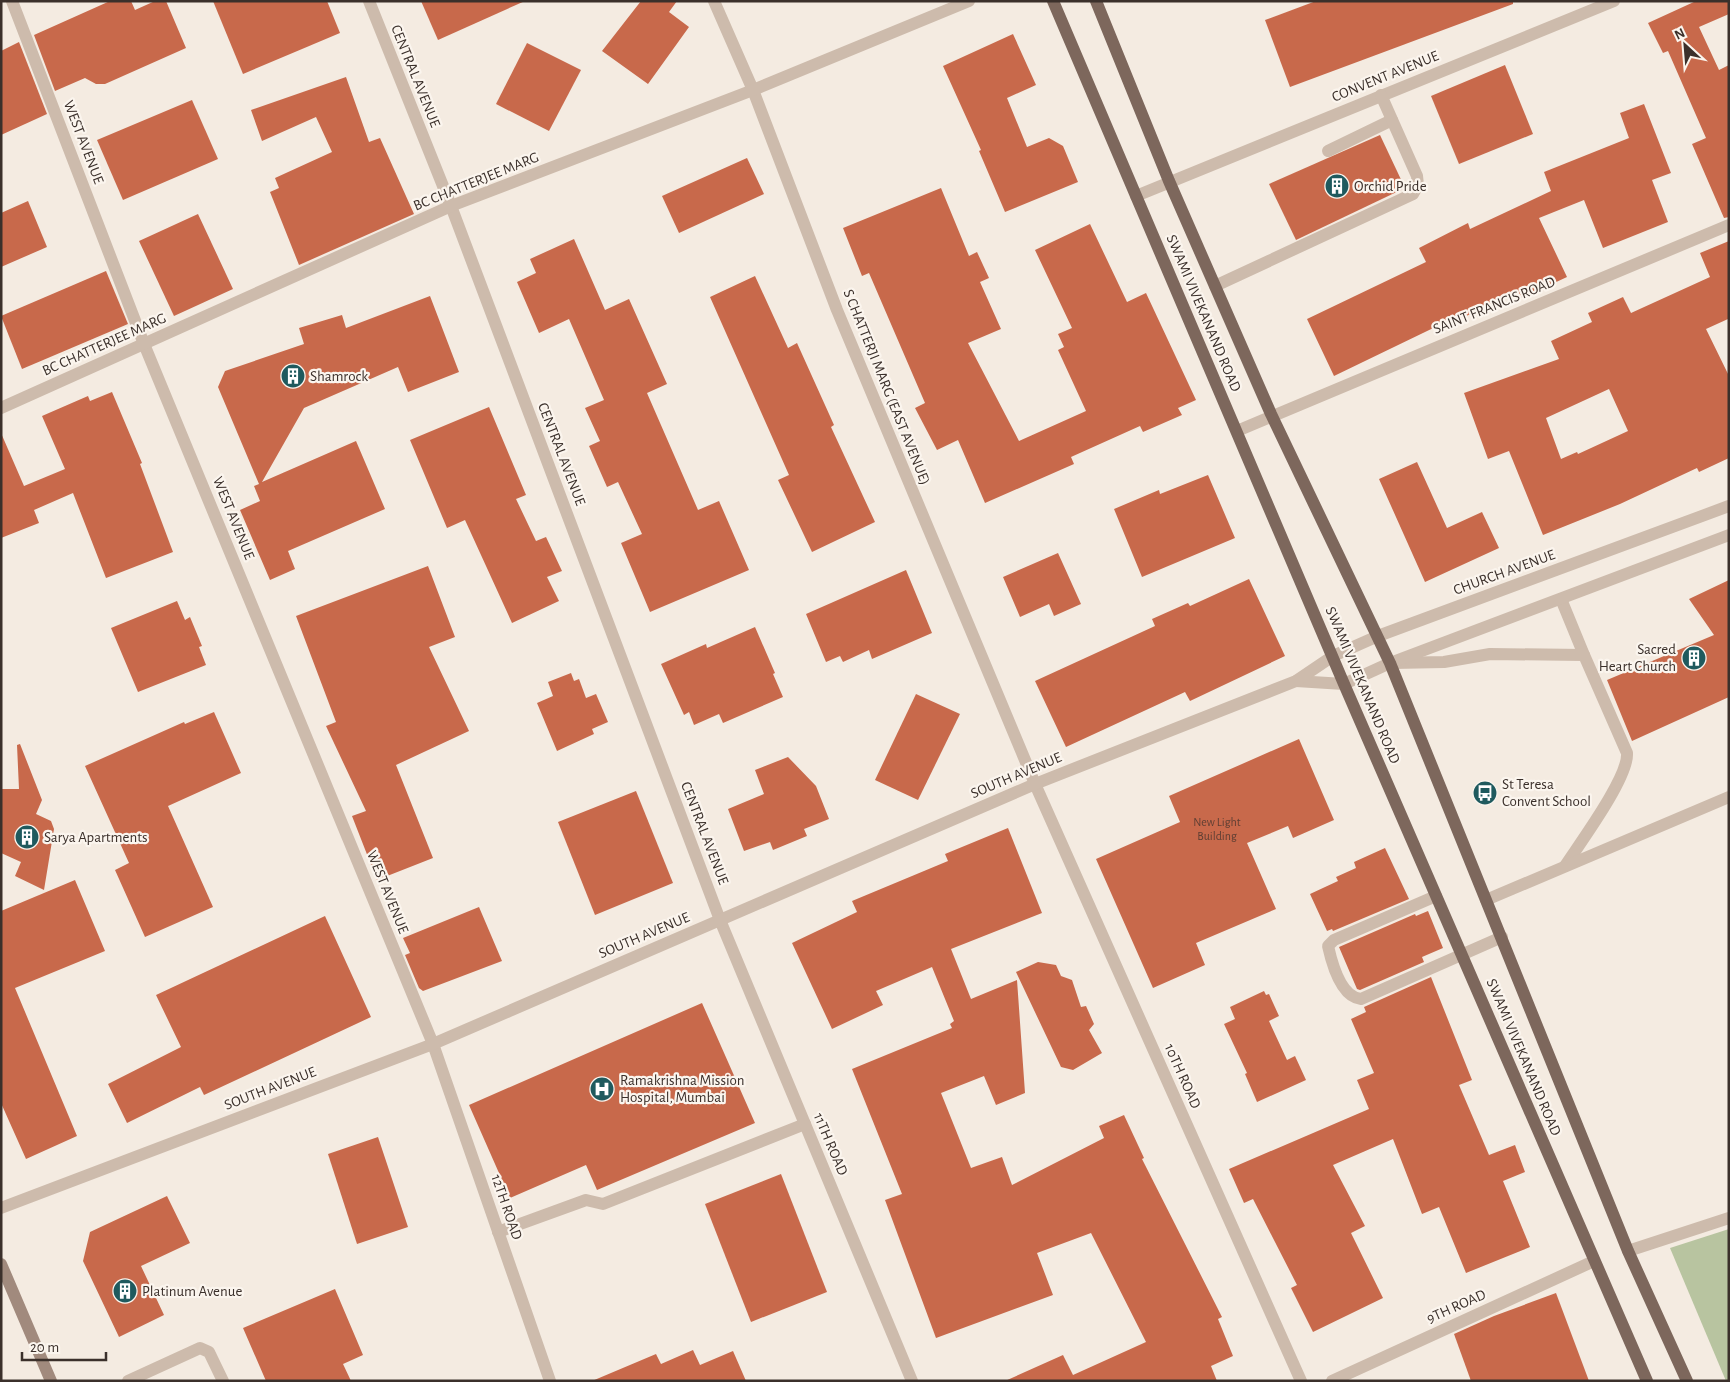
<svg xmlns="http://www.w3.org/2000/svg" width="1730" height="1382" font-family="'Alegreya Sans',sans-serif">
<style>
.green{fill:#b8c4a0}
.building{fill:#c8694b;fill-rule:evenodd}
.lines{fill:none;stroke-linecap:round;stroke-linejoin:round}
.service{stroke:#cdbbac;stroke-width:12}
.minor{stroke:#cdbbac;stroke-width:12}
.tertiary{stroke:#cdbbac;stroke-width:12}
.secondary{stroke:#a18a7d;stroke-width:12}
.primary{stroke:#7d675c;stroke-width:12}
.labels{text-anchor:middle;stroke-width:4.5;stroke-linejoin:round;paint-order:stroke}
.number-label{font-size:12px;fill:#5e3e33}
.street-label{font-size:15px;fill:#3b302b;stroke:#fbf5ee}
.poi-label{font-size:15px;fill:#3b302b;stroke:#fbf5ee;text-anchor:start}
</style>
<rect width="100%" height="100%" fill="#f4ebe1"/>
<path class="green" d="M 1729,1229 L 1729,1381 L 1726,1381 L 1670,1248 Z"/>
<g class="building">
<path d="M 110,1 L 131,1 L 135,10 L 155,1 L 166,1 L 186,48 L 105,84 L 96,84 L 85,78 L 55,91 L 34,35 Z"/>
<path d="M 213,1 L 327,1 L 340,33 L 243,74 Z"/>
<path d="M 421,1 L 525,1 L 438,40 Z"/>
<path d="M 641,1 L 677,1 L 669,12 L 689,27 L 648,84 L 602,51 Z"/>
<path d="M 1316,1 L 1513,1 L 1513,4 L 1290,87 L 1265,20 Z"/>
<path d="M 1696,1 L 1729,1 L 1729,14 L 1699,27 L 1719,70 L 1729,65 L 1729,217 L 1724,218 L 1692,144 L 1706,138 L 1668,51 L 1663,53 L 1648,23 Z"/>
<path d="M 1013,34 L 1036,85 L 1007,98 L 1027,147 L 1049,138 L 1063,146 L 1078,182 L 1005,212 L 979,151 L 981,150 L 943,66 Z"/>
<path d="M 19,42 L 47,114 L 1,135 L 1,51 Z"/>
<path d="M 527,43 L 581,70 L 549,131 L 496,104 Z"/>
<path d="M 1505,65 L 1533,134 L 1459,164 L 1431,96 Z"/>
<path d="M 346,77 L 369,142 L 380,138 L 414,214 L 299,265 L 270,192 L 279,188 L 275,178 L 332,152 L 316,117 L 262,141 L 251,110 Z"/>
<path d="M 192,100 L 218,159 L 123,200 L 97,140 Z"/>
<path d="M 1644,104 L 1671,173 L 1652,180 L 1668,222 L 1603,248 L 1584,200 L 1539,218 L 1567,277 L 1522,298 L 1518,291 L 1456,321 L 1454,318 L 1334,376 L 1307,319 L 1426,262 L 1419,248 L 1468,223 L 1470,229 L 1551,191 L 1544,172 L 1629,138 L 1620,113 Z"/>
<path d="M 1380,135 L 1405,188 L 1296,240 L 1269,184 Z"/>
<path d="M 747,158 L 764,194 L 679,233 L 662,196 Z"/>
<path d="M 941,188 L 969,256 L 977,252 L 989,278 L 980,282 L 1001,329 L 968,343 L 1019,441 L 1086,411 L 1058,350 L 1064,347 L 1058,334 L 1072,328 L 1035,250 L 1090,224 L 1127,302 L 1146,293 L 1196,400 L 1178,408 L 1182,415 L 1143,432 L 1140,426 L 1071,457 L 1074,464 L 985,503 L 958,440 L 937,450 L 915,408 L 925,403 L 869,273 L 862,276 L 843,228 Z"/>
<path d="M 28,201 L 47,247 L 1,267 L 1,213 Z"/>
<path d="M 198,214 L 233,289 L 174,316 L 139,241 Z"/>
<path d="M 574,239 L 605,310 L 629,299 L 667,384 L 647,393 L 698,510 L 719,501 L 749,570 L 650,612 L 621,543 L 642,534 L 618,482 L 607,487 L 589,446 L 600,441 L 585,408 L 604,400 L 569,319 L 539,333 L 517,282 L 536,273 L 530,259 Z"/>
<path d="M 1729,241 L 1729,321 L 1728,319 L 1706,329 L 1729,376 L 1729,458 L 1699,472 L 1697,468 L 1620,504 L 1543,535 L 1509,451 L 1488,459 L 1464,393 L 1559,359 L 1551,341 L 1592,322 L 1588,313 L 1623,297 L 1631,313 L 1710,277 L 1700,253 ZM 1609,389 L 1628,431 L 1578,454 L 1577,452 L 1561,459 L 1546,418 Z"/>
<path d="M 106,271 L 128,324 L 22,369 L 1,316 Z"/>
<path d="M 755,276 L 788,348 L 797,343 L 834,425 L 831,427 L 875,522 L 812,552 L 778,480 L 789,475 L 710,297 Z"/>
<path d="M 430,296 L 459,372 L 408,392 L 398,367 L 304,408 L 262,482 L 356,441 L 385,509 L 288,551 L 295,569 L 270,580 L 240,510 L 260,501 L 254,486 L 259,484 L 218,387 L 225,371 L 304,344 L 299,328 L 342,315 L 346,328 Z"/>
<path d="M 112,392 L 142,463 L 140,464 L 173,552 L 106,578 L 73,493 L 34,510 L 39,523 L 1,538 L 1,433 L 24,486 L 65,469 L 42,416 L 88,396 L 90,401 Z"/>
<path d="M 489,407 L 526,495 L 516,499 L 536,541 L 546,537 L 562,571 L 547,577 L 559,601 L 512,623 L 465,520 L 447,528 L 410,440 Z"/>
<path d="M 1417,462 L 1447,528 L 1482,512 L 1499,548 L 1425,582 L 1379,479 Z"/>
<path d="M 1208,475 L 1235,538 L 1142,577 L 1114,509 L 1159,490 L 1160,494 Z"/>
<path d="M 1058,553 L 1081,604 L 1054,616 L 1049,604 L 1020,617 L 1003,577 Z"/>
<path d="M 428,566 L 455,637 L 429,647 L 469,731 L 396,765 L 433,858 L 377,880 L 352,816 L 366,811 L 326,726 L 336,722 L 296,616 Z"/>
<path d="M 906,570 L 932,633 L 872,659 L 869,650 L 843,662 L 840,656 L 826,662 L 806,614 Z"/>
<path d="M 1249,579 L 1285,656 L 1190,701 L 1185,692 L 1066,747 L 1035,681 L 1155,626 L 1152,619 L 1188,603 L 1190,606 Z"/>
<path d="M 1729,580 L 1729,697 L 1632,741 L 1607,680 L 1714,635 L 1689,599 Z"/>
<path d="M 177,601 L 185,620 L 190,617 L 202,646 L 199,647 L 206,665 L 138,692 L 111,628 Z"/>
<path d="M 755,627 L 775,673 L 773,674 L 783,697 L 723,723 L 719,714 L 694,725 L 689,712 L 684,715 L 661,664 L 706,644 L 707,648 Z"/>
<path d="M 571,673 L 574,681 L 579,679 L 586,698 L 596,694 L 608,722 L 592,729 L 594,734 L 557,751 L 537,703 L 553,696 L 548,682 Z"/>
<path d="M 916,694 L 960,714 L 918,800 L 875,780 Z"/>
<path d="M 214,712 L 241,773 L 168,806 L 213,907 L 145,937 L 115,870 L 129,863 L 85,766 L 184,722 L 185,724 Z"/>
<path d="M 1299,739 L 1334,820 L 1293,838 L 1288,826 L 1247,843 L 1276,909 L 1196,943 L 1205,965 L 1153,988 L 1096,859 L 1180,822 L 1169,796 Z"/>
<path d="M 20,744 L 42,800 L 36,814 L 51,821 L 54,829 L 44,890 L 15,876 L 21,862 L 1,853 L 1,789 L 19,789 L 17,745 Z"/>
<path d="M 788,757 L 816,786 L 829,819 L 804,829 L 807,836 L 773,850 L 770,842 L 744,851 L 728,809 L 764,794 L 755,770 Z"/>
<path d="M 636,791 L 673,883 L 595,915 L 558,822 Z"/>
<path d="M 1008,828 L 1042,913 L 951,949 L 971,999 L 1017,980 L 1025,1093 L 996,1105 L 984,1076 L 941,1093 L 971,1168 L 1002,1157 L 1012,1185 L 1104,1138 L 1099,1126 L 1124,1115 L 1144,1158 L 1142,1159 L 1222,1317 L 1218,1319 L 1233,1356 L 1211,1366 L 1217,1381 L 1005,1381 L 1063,1355 L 1073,1375 L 1146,1342 L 1091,1233 L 1037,1253 L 1053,1295 L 936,1338 L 885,1200 L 902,1194 L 852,1069 L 952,1028 L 950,1024 L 954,1021 L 932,967 L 876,991 L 883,1005 L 832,1029 L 792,943 L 857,912 L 852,901 L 948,861 L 945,854 Z"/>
<path d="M 1385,848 L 1409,899 L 1333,931 L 1332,929 L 1327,931 L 1310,894 L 1338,881 L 1336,877 L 1356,868 L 1354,862 Z"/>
<path d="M 75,880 L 105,951 L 15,988 L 77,1136 L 26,1159 L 1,1103 L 1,911 Z"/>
<path d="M 479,907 L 502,961 L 423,991 L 419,988 L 405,955 L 410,953 L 403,938 Z"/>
<path d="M 1428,911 L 1443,948 L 1422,957 L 1424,962 L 1360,990 L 1357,989 L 1339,947 L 1415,914 L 1416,916 Z"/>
<path d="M 325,916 L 371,1017 L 204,1095 L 200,1087 L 127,1123 L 108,1084 L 181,1047 L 156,995 Z"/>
<path d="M 1038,962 L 1056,965 L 1061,976 L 1072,980 L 1081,1007 L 1086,1006 L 1094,1024 L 1089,1030 L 1102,1053 L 1073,1070 L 1061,1067 L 1016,972 Z"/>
<path d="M 1431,977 L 1472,1080 L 1459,1085 L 1489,1155 L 1515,1145 L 1525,1172 L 1503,1181 L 1530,1247 L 1466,1273 L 1439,1207 L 1422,1214 L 1393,1139 L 1333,1165 L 1365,1226 L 1351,1233 L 1383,1298 L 1313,1332 L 1291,1288 L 1297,1285 L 1253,1199 L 1244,1203 L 1229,1169 L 1369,1109 L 1357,1080 L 1374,1073 L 1351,1019 L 1366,1012 L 1364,1007 Z"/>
<path d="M 1264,991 L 1266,995 L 1269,994 L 1279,1016 L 1269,1021 L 1287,1060 L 1295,1056 L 1306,1080 L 1257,1102 L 1245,1074 L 1247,1073 L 1224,1024 L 1235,1019 L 1230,1007 Z"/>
<path d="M 702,1003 L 755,1123 L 597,1190 L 586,1165 L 510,1198 L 469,1105 Z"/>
<path d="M 378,1137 L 408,1227 L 357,1244 L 328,1154 Z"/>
<path d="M 781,1174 L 827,1292 L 751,1322 L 705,1204 Z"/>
<path d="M 167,1196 L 190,1243 L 141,1266 L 164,1315 L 119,1337 L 83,1261 L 90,1232 Z"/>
<path d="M 335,1289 L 363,1355 L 343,1364 L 351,1381 L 266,1381 L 243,1328 Z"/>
<path d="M 1556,1293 L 1589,1381 L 1471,1381 L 1454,1334 L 1494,1316 Z"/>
<path d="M 693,1350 L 700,1365 L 733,1351 L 746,1381 L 592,1381 L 656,1354 L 661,1364 Z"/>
</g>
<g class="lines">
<g class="service">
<path d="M 1561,599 L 1584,655"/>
<path d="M 1393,663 L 1444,662 L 1490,654 L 1584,655 L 1627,753 C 1629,777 1580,843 1565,866"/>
<path d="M 1486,900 L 1729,797"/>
<path d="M 498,1232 L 586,1200 L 603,1204 L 805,1124"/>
<path d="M 128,1381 L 200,1348 L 209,1352 L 223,1381"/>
</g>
<g class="minor">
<path d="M 12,1 L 144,344 L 433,1044 L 550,1381"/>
<path d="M 369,1 L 451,206 L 720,920 L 912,1381"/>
<path d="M 714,1 L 753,90 L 837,310 L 1035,784 L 1301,1381"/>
<path d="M 1328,151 L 1392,120"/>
<path d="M 1136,196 L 1614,1"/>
<path d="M 1215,286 L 1413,194 L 1418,185 L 1417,176 L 1381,95"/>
<path d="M 1,408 L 451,206 L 753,90 L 969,1"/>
<path d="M 1237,431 L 1729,225"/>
<path d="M 1436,896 L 1334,940 L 1328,946 C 1332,964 1341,997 1361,999 L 1502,937"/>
<path d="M 1628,1251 L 1729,1218"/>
<path d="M 1332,1381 L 1594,1261"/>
</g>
<g class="tertiary">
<path d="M 1296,681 L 1344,684 L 1390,663 L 1729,535"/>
<path d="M 1,1208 L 433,1044 L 1035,784 L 1296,681 L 1333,656 L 1378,636 L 1729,506"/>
</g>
<path class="secondary" d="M 1,1264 L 51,1381"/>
<g class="primary">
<path d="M 1053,1 L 1344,684 L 1647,1381"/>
<path d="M 1096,1 L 1169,181 L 1271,414 L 1390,663 L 1628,1251 L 1687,1381"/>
</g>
</g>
<defs>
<symbol id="building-disc" viewBox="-11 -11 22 22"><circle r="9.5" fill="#1f5a5e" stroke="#fbf5ee"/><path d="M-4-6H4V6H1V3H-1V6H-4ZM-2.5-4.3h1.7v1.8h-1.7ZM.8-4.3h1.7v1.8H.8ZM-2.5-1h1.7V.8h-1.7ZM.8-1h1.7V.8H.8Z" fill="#fff"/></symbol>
<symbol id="bus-disc" viewBox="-11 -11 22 22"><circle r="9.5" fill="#1f5a5e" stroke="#fbf5ee"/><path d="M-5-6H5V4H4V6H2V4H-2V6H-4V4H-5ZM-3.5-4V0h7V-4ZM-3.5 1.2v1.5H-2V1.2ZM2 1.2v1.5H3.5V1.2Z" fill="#fff"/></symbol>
<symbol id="hospital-disc" viewBox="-11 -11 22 22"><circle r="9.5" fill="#1f5a5e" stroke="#fbf5ee"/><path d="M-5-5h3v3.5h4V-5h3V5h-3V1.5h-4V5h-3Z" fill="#fff"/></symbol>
</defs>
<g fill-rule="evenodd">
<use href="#building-disc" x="1323" y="172" width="28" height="28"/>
<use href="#building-disc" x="279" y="362" width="28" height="28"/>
<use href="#building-disc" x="1680" y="644" width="28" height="28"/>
<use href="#bus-disc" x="1471" y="779" width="28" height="28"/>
<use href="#building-disc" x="13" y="823" width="28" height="28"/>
<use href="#hospital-disc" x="588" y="1075" width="28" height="28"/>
<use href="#building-disc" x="111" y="1277" width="28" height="28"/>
</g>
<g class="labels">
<g class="number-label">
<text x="1217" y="826">New Light<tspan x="1217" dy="14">Building</tspan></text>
</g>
<g class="street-label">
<text transform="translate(416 76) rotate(68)" y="5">CENTRAL AVENUE</text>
<text transform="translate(1385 76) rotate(-22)" y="5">CONVENT AVENUE</text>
<text transform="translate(84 142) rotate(69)" y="5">WEST AVENUE</text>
<text transform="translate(476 181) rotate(-22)" y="5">BC CHATTERJEE MARG</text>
<text transform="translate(1494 305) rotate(-22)" y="5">SAINT FRANCIS ROAD</text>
<text transform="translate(1204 313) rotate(67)" y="5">SWAMI VIVEKANAND ROAD</text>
<text transform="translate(104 344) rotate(-24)" y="5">BC CHATTERJEE MARG</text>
<text transform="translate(887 387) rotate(68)" y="5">S CHATTERJI MARG (EAST AVENUE)</text>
<text transform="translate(562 454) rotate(69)" y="5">CENTRAL AVENUE</text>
<text transform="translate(234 518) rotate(68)" y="5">WEST AVENUE</text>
<text transform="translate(1504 572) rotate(-20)" y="5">CHURCH AVENUE</text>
<text transform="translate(1363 685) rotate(67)" y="5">SWAMI VIVEKANAND ROAD</text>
<text transform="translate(1016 775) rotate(-23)" y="5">SOUTH AVENUE</text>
<text transform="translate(705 833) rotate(69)" y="5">CENTRAL AVENUE</text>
<text transform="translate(388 892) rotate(68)" y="5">WEST AVENUE</text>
<text transform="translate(644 935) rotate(-23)" y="5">SOUTH AVENUE</text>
<text transform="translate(1524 1057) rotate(67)" y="5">SWAMI VIVEKANAND ROAD</text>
<text transform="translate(1183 1076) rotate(66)" y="5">10TH ROAD</text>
<text transform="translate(270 1088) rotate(-21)" y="5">SOUTH AVENUE</text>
<text transform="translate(831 1144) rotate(67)" y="5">11TH ROAD</text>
<text transform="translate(507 1207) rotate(71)" y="5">12TH ROAD</text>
<text transform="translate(1456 1306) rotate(-24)" y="5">9TH ROAD</text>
</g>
<g class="poi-label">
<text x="1354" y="191">Orchid Pride</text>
<text x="310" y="381">Shamrock</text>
<text x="1676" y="654" text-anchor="end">Sacred<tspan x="1676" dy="17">Heart Church</tspan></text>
<text x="1502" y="789">St Teresa<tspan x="1502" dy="17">Convent School</tspan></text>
<text x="44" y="842">Sarya Apartments</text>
<text x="620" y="1085">Ramakrishna Mission<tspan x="620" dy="17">Hospital, Mumbai</tspan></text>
<text x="142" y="1296">Platinum Avenue</text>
</g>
</g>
<rect width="1730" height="1382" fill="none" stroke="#3b302b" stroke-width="5"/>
<g transform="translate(1685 45) rotate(334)" stroke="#fbf5ee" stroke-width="4" paint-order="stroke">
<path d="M0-4L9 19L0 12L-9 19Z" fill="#3b302b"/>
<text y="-8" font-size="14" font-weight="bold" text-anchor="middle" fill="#3b302b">N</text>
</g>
<path d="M22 1352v8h84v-8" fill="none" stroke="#3b302b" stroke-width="2.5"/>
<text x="30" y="1352" font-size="15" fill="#3b302b" stroke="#fbf5ee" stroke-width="4" paint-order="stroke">20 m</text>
</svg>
